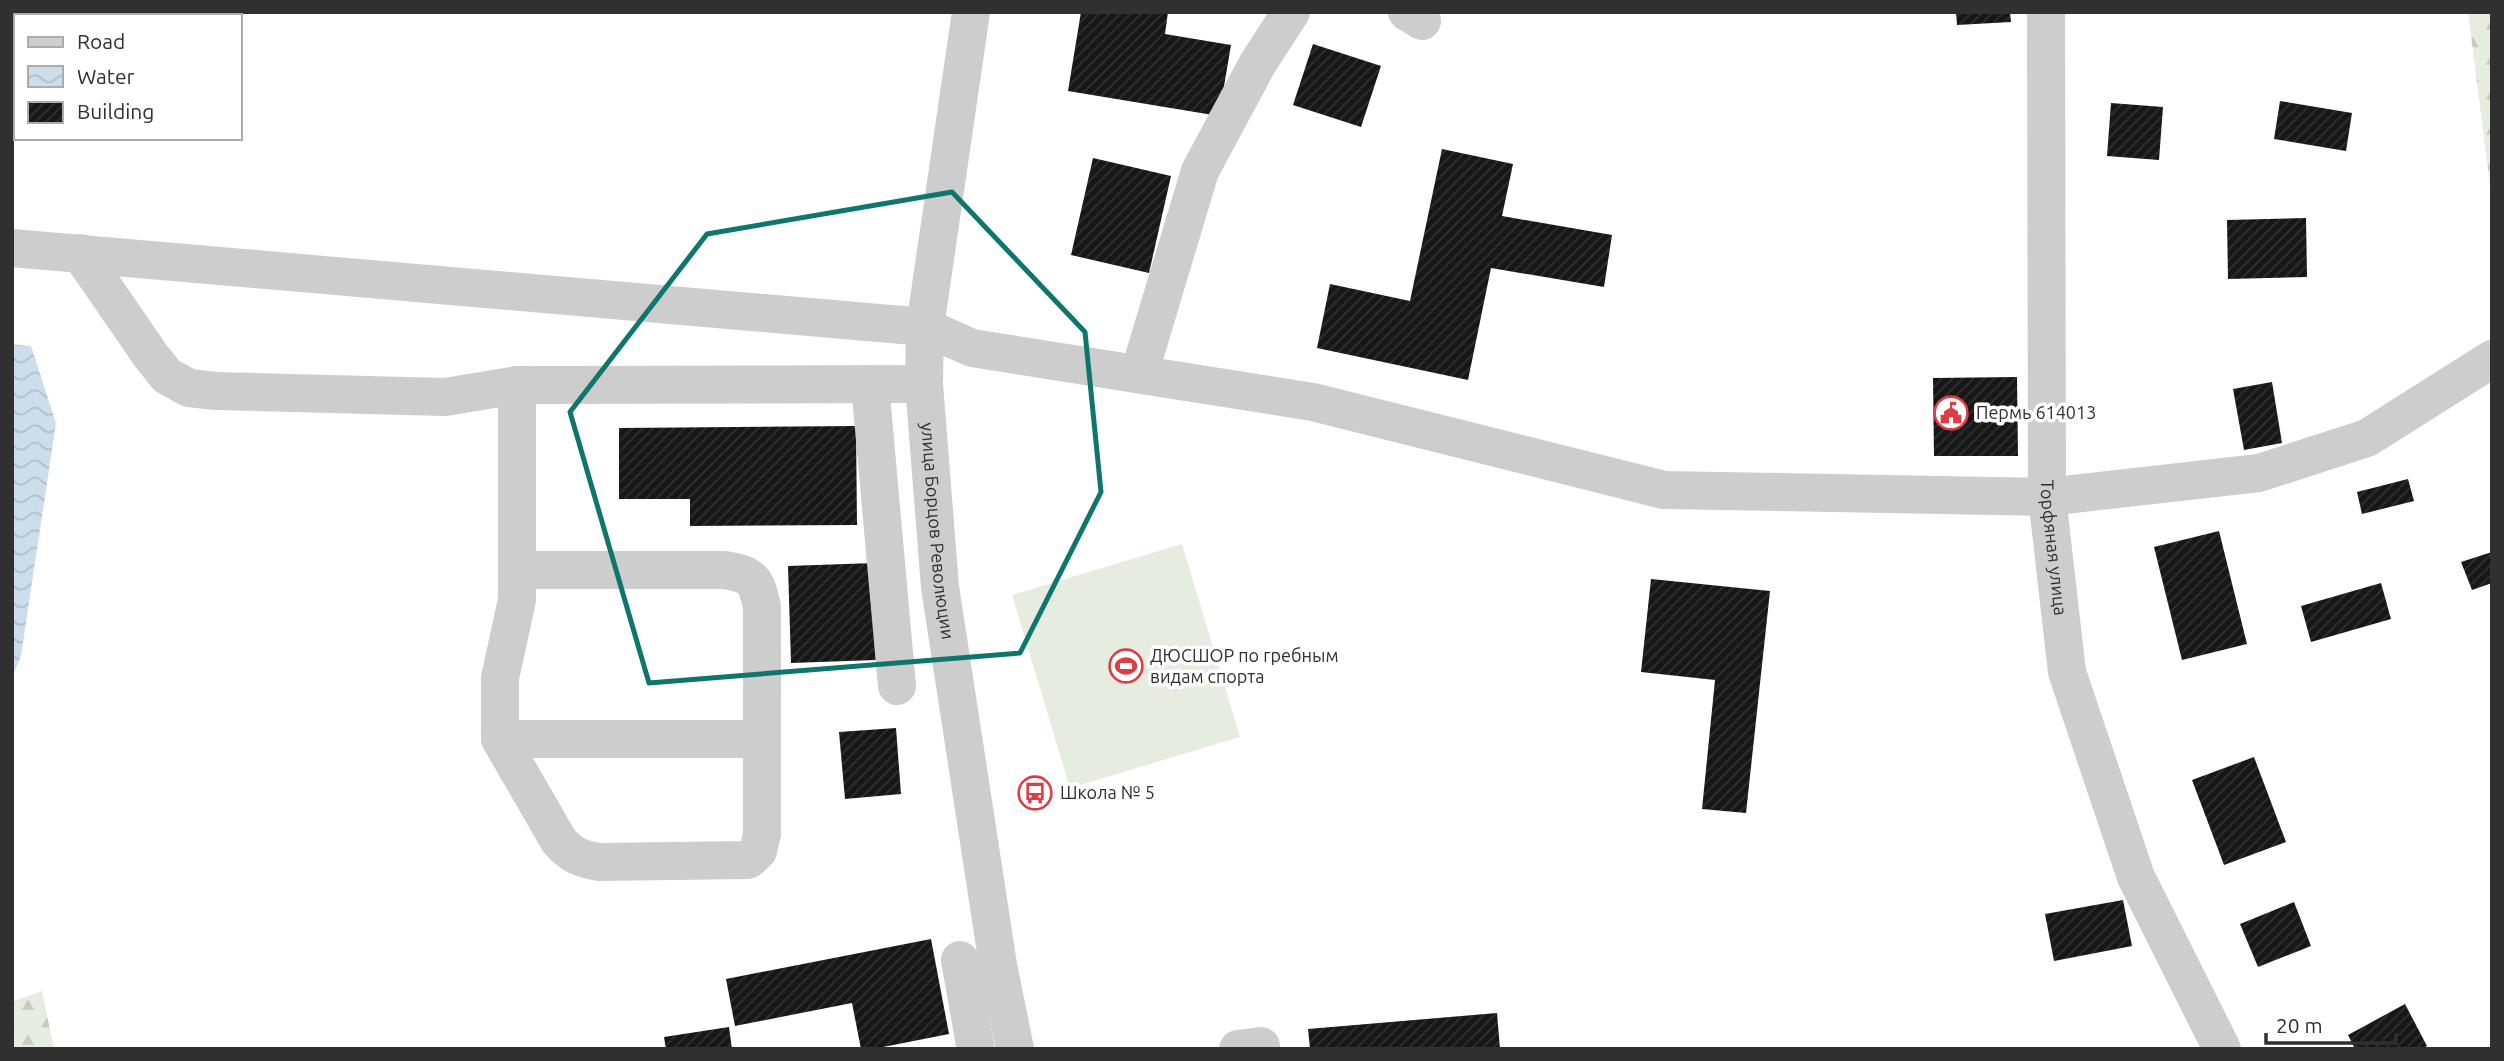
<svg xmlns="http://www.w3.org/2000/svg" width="2504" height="1061" font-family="Ubuntu,sans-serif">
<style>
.grass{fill:#e6ecdf}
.forest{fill:url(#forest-firs)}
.wetland{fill:url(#wetland-marsh)}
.water{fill:url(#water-waves)}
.building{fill:url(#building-hatch)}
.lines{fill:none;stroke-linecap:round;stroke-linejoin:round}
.minor{stroke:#cdcdcd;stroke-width:38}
.marked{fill:none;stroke:#0f766e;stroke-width:5;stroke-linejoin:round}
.labels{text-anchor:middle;stroke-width:7;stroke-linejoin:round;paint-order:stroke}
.poi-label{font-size:18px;fill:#303030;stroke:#fff;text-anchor:start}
.street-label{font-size:18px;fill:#303030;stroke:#fff}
</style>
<defs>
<pattern id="forest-firs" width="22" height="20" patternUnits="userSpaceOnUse" patternTransform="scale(1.75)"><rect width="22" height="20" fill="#e6ecdf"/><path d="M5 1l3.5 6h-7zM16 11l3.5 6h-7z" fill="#c6cbc0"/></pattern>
<pattern id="wetland-marsh" width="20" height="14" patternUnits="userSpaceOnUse" patternTransform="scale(1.75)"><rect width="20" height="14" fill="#e6ecdf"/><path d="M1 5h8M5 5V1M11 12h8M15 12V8" fill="none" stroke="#c6cbc0"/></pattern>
<pattern id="water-waves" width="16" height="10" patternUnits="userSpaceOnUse" patternTransform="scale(1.75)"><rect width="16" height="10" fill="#ccdeeb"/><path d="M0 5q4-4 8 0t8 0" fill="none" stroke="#b0bfca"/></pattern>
<pattern id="building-hatch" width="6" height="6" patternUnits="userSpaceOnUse" patternTransform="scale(1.75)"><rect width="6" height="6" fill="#171717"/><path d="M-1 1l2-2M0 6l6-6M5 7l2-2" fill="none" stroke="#303030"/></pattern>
</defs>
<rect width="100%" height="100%" fill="#fff"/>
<path class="grass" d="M 1182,544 L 1240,737 L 1070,788 L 1012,595 Z"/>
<g class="forest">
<path d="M 2468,12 L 2492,12 L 2492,201 Z"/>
<path d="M 42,991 L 54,1049 L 12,1049 L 12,1002 Z"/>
</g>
<path class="wetland" d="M 12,12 L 220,12 L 220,16 L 16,16 L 16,85 L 12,81 Z"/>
<path class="water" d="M 12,344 L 31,346 L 56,423 L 21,656 L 12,678 Z"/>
<g class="building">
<path d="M 1081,12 L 1168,12 L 1165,34 L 1231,45 L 1219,116 L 1068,91 Z"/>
<path d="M 1956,12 L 2010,12 L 2011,22 L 1957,25 Z"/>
<path d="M 1313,44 L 1381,66 L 1361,127 L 1293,105 Z"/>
<path d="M 2280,101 L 2352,113 L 2346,151 L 2274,139 Z"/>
<path d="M 2111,103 L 2163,107 L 2159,160 L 2107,156 Z"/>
<path d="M 1442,149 L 1513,164 L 1502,216 L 1612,235 L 1604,287 L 1491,268 L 1468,380 L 1317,348 L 1330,284 L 1410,301 Z"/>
<path d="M 1093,158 L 1171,176 L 1149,273 L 1071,255 Z"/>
<path d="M 2306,218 L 2307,277 L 2228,279 L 2227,220 Z"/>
<path d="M 2017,377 L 2018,456 L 1934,456 L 1933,378 Z"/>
<path d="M 2272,382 L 2282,443 L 2244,450 L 2233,389 Z"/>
<path d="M 856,426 L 857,525 L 690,526 L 690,499 L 619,499 L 619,428 Z"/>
<path d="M 2408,479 L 2414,501 L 2362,514 L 2357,492 Z"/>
<path d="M 2219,531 L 2247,644 L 2182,660 L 2154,547 Z"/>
<path d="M 2492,552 L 2492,583 L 2472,590 L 2461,562 Z"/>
<path d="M 874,563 L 876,660 L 791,663 L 788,566 Z"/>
<path d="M 1651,579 L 1770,591 L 1746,813 L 1702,809 L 1715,680 L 1641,672 Z"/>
<path d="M 2381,583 L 2391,619 L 2311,642 L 2301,606 Z"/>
<path d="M 896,728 L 901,794 L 845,799 L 839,732 Z"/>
<path d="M 2254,757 L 2286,842 L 2224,865 L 2192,780 Z"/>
<path d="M 2123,900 L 2132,946 L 2054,961 L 2045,914 Z"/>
<path d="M 2294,902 L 2311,946 L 2258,967 L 2240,924 Z"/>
<path d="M 931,939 L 949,1034 L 873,1049 L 861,1049 L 852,1003 L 735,1026 L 726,979 Z"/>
<path d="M 2405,1004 L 2427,1046 L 2421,1049 L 2355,1049 L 2348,1035 Z"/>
<path d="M 1497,1013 L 1500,1049 L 1310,1049 L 1308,1029 Z"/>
<path d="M 729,1027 L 732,1049 L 666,1049 L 664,1037 Z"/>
</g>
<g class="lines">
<g class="minor">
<path id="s1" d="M 971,12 L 925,327 L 924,384 L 940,587 L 998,965 L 1015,1049"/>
<path d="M 1407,12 L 1422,21"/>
<path id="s2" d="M 2046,12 L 2047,497 L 2067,672 L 2136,877 L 2222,1049"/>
<path d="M 12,248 L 925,327 L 972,348 L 1313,402 L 1664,490 L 2047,497 L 2259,473 L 2367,438 L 2492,359"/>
<path d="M 80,253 L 151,356 L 167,376 L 189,388 L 216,391 L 445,397 L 517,385 L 924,384"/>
<path d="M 1139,374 L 1200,171 L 1258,63 L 1291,12"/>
<path d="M 870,384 L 897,686"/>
<path d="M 517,385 L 517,600 L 500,678 L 500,739 L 559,841 C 571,855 581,859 599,862 L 748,860 L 758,851 L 762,834 L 762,607 C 756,579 753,575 725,570 L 517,570"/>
<path d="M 500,739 L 762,739"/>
<path d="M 960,960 L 975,1045"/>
<path d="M 1238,1049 L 1261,1046"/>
</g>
</g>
<path class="marked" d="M 952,192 L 1085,332 L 1101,492 L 1020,653 L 649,683 L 570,412 L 707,234 Z"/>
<defs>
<symbol id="civic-ring" viewBox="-11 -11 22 22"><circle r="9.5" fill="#fff" stroke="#dd3d44" stroke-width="1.5"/><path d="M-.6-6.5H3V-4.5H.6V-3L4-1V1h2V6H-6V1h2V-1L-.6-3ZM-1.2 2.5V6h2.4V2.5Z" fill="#dd3d44"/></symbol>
<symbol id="stadium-ring" viewBox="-11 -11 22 22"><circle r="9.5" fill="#fff" stroke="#dd3d44" stroke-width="1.5"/><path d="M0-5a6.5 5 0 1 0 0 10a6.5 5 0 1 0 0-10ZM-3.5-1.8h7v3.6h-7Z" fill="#dd3d44"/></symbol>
<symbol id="bus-ring" viewBox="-11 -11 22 22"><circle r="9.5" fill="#fff" stroke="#dd3d44" stroke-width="1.5"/><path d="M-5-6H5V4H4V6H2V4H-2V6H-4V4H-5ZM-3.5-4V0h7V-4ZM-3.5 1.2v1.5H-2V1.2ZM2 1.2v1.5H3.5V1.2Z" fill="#dd3d44"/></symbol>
</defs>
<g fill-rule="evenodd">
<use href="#civic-ring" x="1932" y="394" width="38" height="38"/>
<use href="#stadium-ring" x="1107" y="647" width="38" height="38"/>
<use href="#bus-ring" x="1016" y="774" width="38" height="38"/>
</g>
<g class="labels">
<g class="poi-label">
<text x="1976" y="419">Пермь 614013</text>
<text x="1150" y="662">ДЮСШОР по гребным<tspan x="1150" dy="21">видам спорта</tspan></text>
<text x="1060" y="799">Школа № 5</text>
</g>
<g class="street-label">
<text dy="6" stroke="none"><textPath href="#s1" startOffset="523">улица Борцов Революции</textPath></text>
<text dy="6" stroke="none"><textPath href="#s2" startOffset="536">Торфяная улица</textPath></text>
</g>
</g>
<rect width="2504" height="1061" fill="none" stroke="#303030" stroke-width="28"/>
<rect x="14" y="14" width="228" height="126" fill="#ffffff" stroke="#acacac" stroke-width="2"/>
<rect x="28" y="37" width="35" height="10" fill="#cdcdcd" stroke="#acacac" stroke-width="2"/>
<text x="77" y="49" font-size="21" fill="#303030">Road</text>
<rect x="28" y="66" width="35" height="21" fill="url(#water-waves)" stroke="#acacac" stroke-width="2"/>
<text x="77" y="84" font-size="21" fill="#303030">Water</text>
<rect x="28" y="102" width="35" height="21" fill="url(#building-hatch)" stroke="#acacac" stroke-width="2"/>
<text x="77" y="119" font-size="21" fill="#303030">Building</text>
<path d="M2266 1033v10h130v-10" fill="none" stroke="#303030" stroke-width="3.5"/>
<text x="2276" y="1033" font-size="21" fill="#303030" stroke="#ffffff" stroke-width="5" paint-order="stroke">20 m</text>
</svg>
